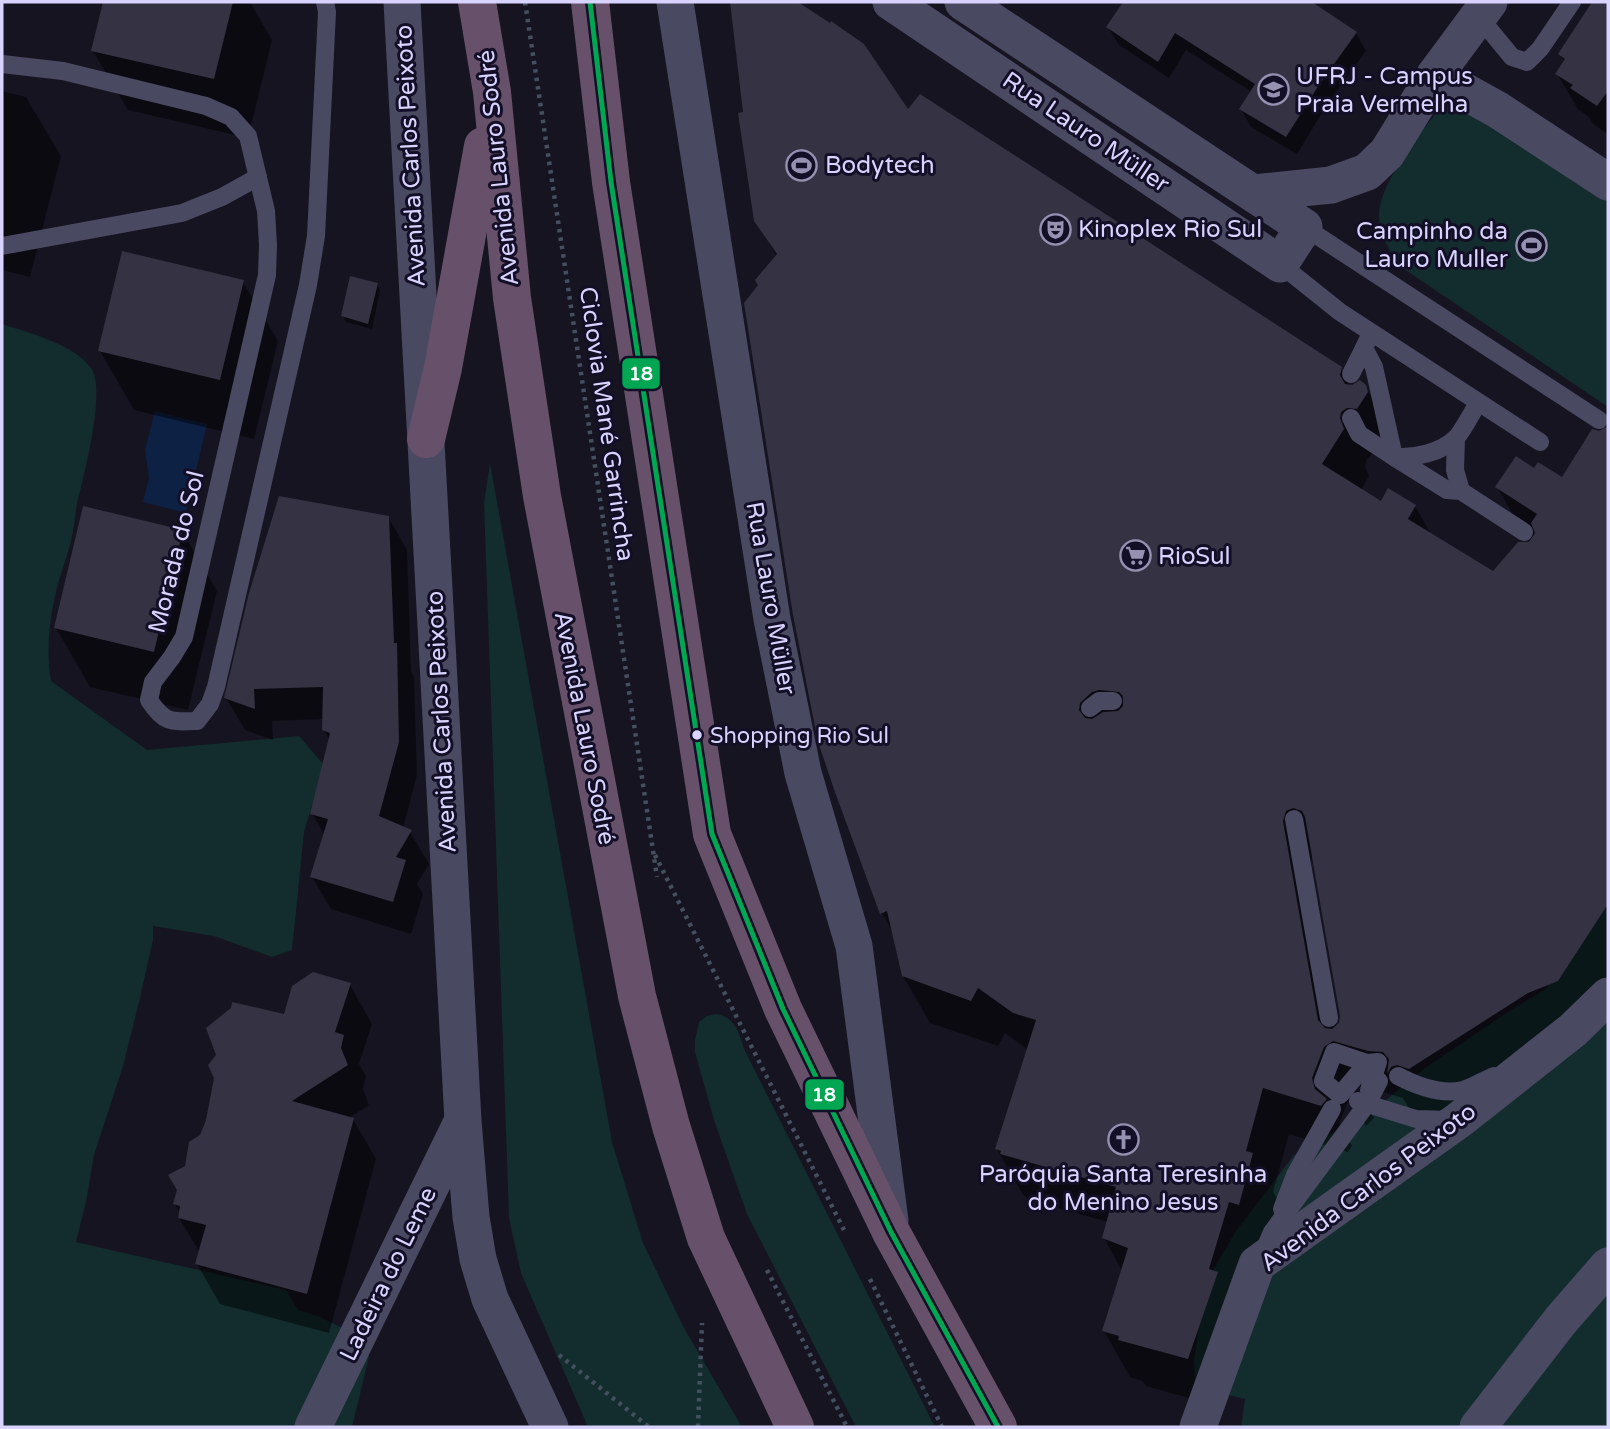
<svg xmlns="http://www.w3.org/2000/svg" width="1610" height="1429" font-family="'Varela Round',sans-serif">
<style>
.green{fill:#132c2d}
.water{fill:#0d2144}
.shadow{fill:#0007;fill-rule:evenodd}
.building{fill:#343243;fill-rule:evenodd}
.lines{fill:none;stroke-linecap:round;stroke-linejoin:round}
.path{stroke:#44505f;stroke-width:4.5;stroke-dasharray:3.5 5;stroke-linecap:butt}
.lane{stroke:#4a4962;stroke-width:18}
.street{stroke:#4a4962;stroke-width:37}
.highway{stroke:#67516a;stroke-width:38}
.bus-1-casing{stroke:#130f26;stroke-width:10}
.bus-1{stroke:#00a651;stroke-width:5}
.bus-dot{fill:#d9d4ff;stroke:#130f26;stroke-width:2.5}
.labels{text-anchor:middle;stroke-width:6;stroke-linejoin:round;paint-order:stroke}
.bus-label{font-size:22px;fill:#d9d4ff;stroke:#130f26;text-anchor:start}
.poi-label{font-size:24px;fill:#d9d4ff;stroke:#130f26;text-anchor:start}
.street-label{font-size:24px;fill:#d9d4ff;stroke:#130f26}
.line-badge{stroke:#130f26;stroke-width:2.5}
.badge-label{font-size:19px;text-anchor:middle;font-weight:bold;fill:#fff}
</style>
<rect width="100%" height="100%" fill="#161421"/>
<g class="green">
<path d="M 1450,95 L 1608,201 L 1608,407 L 1401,267 C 1390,252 1380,236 1379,217 C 1378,181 1428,125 1450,95 Z"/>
<path d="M 2,324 C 29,333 74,344 91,368 C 107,390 83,478 77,504 C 75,516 74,529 71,541 C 67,558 60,574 56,592 C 49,621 46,652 51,681 L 147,750 L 299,736 L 324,765 L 304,832 L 292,950 L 272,957 L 214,936 L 153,926 L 153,940 L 139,1002 L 123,1066 L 94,1155 L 86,1202 L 76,1242 L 286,1290 L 298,1310 L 320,1317 L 358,1336 L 369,1357 L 352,1427 L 2,1427 Z"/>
<path d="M 490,463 L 612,1142 L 643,1243 L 684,1328 L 742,1427 L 588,1427 L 521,1273 L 509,1218 L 484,503 Z"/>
<path d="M 1608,897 L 1608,1427 L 1241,1427 L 1245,1399 L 1195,1387 L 1194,1359 L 1206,1282 L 1236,1231 L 1294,1155 L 1313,1140 L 1349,1127 L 1375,1109 L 1425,1068 L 1511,1010 L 1546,989 Z"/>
<path d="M 716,1014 C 736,1017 739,1034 745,1051 L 935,1427 L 856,1427 L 747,1214 L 714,1120 L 695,1052 L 695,1040 L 699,1022 L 707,1016 Z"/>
</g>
<path class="water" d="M 155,411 L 207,424 L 186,513 L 143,502 L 149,478 L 145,450 Z"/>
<g class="shadow">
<path d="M 105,2 L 250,2 L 272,40 L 248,138 L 128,110 L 93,51 Z"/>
<path d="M 732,2 L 796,2 L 862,45 L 908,111 L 1340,369 L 1351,387 L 1365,386 L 1392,433 L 1367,459 L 1365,466 L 1369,476 L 1361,490 L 1381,503 L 1415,506 L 1432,536 L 1493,573 L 1533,539 L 1524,533 L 1497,487 L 1534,470 L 1562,480 L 1608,428 L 1608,990 L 1436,1115 L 1415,1118 L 1403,1098 L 1365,1087 L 1357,1088 L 1374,1118 L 1366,1126 L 1350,1097 L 1339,1123 L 1352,1146 L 1348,1152 L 1289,1134 L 1273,1192 L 1278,1201 L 1265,1251 L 1214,1405 L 1146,1386 L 1143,1381 L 1130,1377 L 1104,1331 L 1122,1271 L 1104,1238 L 1108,1222 L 1029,1200 L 1023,1195 L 997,1149 L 1028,1050 L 1005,1033 L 998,1046 L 930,1023 L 903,976 L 894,934 L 882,913 L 760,285 L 777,257 L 756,221 ZM 1313,854 L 1342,1016 L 1337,1031 L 1309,868 Z"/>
<path d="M 1125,2 L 1309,2 L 1356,33 L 1366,51 L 1328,103 L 1297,154 L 1251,127 L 1241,109 L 1252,92 L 1186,50 L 1169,78 L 1119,45 L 1108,27 Z"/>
<path d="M 1594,2 L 1608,2 L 1608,134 L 1593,124 L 1589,117 L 1578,109 L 1557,74 L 1565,62 L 1560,54 Z"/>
<path d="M 2,91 L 26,97 L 61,156 L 30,277 L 2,270 Z"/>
<path d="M 243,282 L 278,341 L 254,439 L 134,410 L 100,351 Z"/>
<path d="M 377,284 L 380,291 L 372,329 L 346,322 L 343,316 Z"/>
<path d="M 388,517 L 407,550 L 411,672 L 414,677 L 417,775 L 403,828 L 410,832 L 429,864 L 417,884 L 423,894 L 411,934 L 331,909 L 312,877 L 325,836 L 312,813 L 330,741 L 324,730 L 324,719 L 272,721 L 273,740 L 245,730 L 226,698 Z"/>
<path d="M 182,531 L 217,591 L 188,710 L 90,687 L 56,628 Z"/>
<path d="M 350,985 L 372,1024 L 359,1064 L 366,1076 L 363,1089 L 369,1105 L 349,1118 L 353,1119 L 376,1159 L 329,1333 L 220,1304 L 197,1264 L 200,1253 L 179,1218 L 180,1214 L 175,1204 L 186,1167 L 201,1136 L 285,1016 Z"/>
</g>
<g class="building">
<path d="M 103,2 L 233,2 L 214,79 L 91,51 Z"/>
<path d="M 730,2 L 798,2 L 830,23 L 831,21 L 864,44 L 908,109 L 920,94 L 1342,367 L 1340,375 L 1345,384 L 1352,385 L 1360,380 L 1366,385 L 1368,392 L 1357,409 L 1347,408 L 1341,412 L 1340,418 L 1344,429 L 1322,464 L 1381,501 L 1388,488 L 1416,505 L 1408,519 L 1493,571 L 1518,542 L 1529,542 L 1535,533 L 1531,523 L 1537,514 L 1495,487 L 1516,456 L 1534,468 L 1538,462 L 1562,477 L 1592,429 L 1599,431 L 1608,426 L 1608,904 L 1558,981 L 1528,993 L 1409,1069 L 1397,1065 L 1391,1067 L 1387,1074 L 1389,1059 L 1383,1052 L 1368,1051 L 1333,1041 L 1324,1047 L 1312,1078 L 1315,1089 L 1327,1099 L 1321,1106 L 1263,1088 L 1246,1151 L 1253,1153 L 1239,1205 L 1229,1202 L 1209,1269 L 1218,1272 L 1188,1359 L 1118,1340 L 1119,1336 L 1102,1331 L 1128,1248 L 1102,1238 L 1116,1187 L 1000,1154 L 1001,1151 L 995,1149 L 1036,1020 L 1013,1013 L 978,988 L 971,1001 L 902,976 L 887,911 L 880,914 L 836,795 L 818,742 L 793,615 L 744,303 L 758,285 L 755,280 L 777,254 L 754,221 L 738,113 L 743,112 ZM 1099,690 L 1119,692 L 1123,696 L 1123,706 L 1118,711 L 1103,712 L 1092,719 L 1085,718 L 1079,710 L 1080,703 L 1092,692 ZM 1293,808 L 1302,811 L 1305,817 L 1340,1016 L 1339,1023 L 1332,1029 L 1325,1028 L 1318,1020 L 1283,821 L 1286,811 Z"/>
<path d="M 1123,2 L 1312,2 L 1357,32 L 1319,85 L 1286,137 L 1239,109 L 1255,84 L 1175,33 L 1158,62 L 1106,27 Z"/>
<path d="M 1592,2 L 1608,2 L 1608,91 L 1597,106 L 1570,88 L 1573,85 L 1555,74 L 1565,59 L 1558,54 Z"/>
<path d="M 122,251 L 244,280 L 220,380 L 98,351 Z"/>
<path d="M 350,276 L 378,283 L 368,324 L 341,316 Z"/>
<path d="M 279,496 L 389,516 L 394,643 L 397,643 L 399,742 L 379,816 L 412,830 L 396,857 L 406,860 L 393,902 L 310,877 L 328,819 L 310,814 L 330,733 L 322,730 L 323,687 L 254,689 L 255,709 L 224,698 L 249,593 Z"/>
<path d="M 83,506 L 183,530 L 154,652 L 54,628 Z"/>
<path d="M 313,972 L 351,983 L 335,1032 L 344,1035 L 341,1048 L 348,1065 L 292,1101 L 354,1118 L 307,1294 L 195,1264 L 206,1225 L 178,1218 L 180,1206 L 173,1204 L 177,1190 L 168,1175 L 185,1166 L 189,1142 L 200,1135 L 206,1120 L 214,1078 L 208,1065 L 216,1055 L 206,1028 L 231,1008 L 232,1002 L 284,1014 L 292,986 Z"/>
</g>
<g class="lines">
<g class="path">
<path d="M 525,2 L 657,877"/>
<path d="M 655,855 L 846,1234"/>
<path d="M 767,1270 L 847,1427"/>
<path d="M 870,1279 L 942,1427"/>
<path d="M 559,1355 L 649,1427"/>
<path d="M 698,1427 L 702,1323"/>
</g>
<g class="lane">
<path d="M 1479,17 L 1512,57 L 1527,62 L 1540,49 L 1572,2"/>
<path d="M 2,64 L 63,71 L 206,106 L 231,117 L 248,136 L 266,211 L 268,245 L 267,275 L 184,637 L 172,657 L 153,682 L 149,700 C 164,723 171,722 197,721 L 210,704 L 216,687 L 308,285 L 316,236 L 327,12 L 325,2"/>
<path d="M 1304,227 L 1599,420"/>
<path d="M 2,246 L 182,213 L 222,197 L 258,177"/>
<path d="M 1280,264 L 1340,312 L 1540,442"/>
<path d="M 1371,333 L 1364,348 L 1374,367 L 1394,457"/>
<path d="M 1351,374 L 1364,348"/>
<path d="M 1351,418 L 1359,434 L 1394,457 L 1447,490 L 1461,491 L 1524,532"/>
<path d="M 1456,438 L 1455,470 L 1461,491"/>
<path d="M 1394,457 C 1414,458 1442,453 1457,437 C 1465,427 1471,414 1478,403"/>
<path d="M 1090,708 L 1099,701 L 1113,701"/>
<path d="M 1294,819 L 1329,1018"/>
<path d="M 1367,1063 L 1340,1095 L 1323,1081 L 1334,1052 L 1367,1063 L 1378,1062 L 1369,1090"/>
<path d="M 1398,1076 C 1417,1086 1441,1095 1463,1090 C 1473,1087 1484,1080 1494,1076"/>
<path d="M 1358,1101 L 1416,1119 L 1452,1120"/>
<path d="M 1282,1209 L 1295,1175 L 1332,1109"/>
<path d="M 1265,1248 L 1272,1232 L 1367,1104 L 1379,1081"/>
</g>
<g class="street">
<path d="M 402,2 L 463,1121 L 471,1217 L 478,1259 L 490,1299 L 550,1427"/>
<path d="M 675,2 L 772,619 L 803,773 L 854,946 L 890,1221"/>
<path d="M 891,2 L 1280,264 L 1304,227 L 963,2"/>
<path d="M 1435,75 L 1498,110 L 1608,182"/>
<path d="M 1253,193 L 1331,185 L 1367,172 L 1387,153 L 1435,75 L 1489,2"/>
<path d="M 313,1427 L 462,1122"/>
<path d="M 1198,1427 L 1257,1264 L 1459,1120 L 1573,1030 L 1608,996"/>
<path d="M 1478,1427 L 1561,1320 L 1608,1266"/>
</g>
<g class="highway">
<path d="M 477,2 L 492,92 L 512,298 L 542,496 L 637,996 L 671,1126 L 706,1238 L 795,1427"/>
<path d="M 590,2 L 611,182 L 712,834 L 783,1009 L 891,1232 L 998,1427"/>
<path d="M 426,439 L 443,368 L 483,146"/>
</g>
<defs>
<path id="bus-1" d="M 590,2 L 611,182 L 712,834 L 783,1009 L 891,1232 L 998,1427"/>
</defs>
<use href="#bus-1" class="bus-1-casing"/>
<use href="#bus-1" class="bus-1"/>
</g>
<defs>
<symbol id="university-ring" viewBox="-11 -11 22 22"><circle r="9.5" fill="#130f26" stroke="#9591b1" stroke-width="1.5"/><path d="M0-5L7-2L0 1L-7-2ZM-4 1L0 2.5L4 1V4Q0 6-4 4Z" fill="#9591b1"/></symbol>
<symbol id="stadium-ring" viewBox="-11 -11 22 22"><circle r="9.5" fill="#130f26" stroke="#9591b1" stroke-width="1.5"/><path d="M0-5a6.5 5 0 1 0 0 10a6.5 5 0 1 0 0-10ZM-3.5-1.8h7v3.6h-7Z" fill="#9591b1"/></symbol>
<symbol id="theatre-ring" viewBox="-11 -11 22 22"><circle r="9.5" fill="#130f26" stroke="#9591b1" stroke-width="1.5"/><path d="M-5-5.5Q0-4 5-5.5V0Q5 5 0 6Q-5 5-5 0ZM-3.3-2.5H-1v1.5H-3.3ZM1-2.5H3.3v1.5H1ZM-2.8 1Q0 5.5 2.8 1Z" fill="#9591b1"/></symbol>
<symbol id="supermarket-ring" viewBox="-11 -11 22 22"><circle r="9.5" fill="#130f26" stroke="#9591b1" stroke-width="1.5"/><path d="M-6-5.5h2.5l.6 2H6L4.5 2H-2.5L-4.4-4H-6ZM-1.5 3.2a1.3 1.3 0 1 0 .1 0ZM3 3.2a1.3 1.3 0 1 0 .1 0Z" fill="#9591b1"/></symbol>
<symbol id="church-ring" viewBox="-11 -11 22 22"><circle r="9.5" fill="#130f26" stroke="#9591b1" stroke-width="1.5"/><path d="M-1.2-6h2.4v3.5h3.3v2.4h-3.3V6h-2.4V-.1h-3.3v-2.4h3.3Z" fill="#9591b1"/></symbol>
</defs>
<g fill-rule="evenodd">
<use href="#university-ring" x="1256" y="72" width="35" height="35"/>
<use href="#stadium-ring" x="784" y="148" width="35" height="35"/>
<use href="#theatre-ring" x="1038" y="212" width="35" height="35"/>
<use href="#stadium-ring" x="1514" y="228" width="35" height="35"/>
<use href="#supermarket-ring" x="1118" y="538" width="35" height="35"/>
<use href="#church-ring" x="1106" y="1122" width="35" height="35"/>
</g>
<circle class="bus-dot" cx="697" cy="735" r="6"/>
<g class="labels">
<g class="bus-label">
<text x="710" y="743">Shopping Rio Sul</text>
</g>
<g class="poi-label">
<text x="1296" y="84">UFRJ - Campus<tspan x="1296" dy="28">Praia Vermelha</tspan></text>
<text x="825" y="173">Bodytech</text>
<text x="1078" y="237">Kinoplex Rio Sul</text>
<text x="1508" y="239" text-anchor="end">Campinho da<tspan x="1508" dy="28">Lauro Muller</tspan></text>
<text x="1158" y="564">RioSul</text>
<text x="1123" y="1182" text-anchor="middle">Paróquia Santa Teresinha<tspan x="1123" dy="28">do Menino Jesus</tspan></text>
</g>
<g class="street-label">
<text transform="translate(1086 132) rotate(34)" y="8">Rua Lauro Müller</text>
<text transform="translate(410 156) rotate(-93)" y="8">Avenida Carlos Peixoto</text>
<text transform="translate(498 168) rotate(-96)" y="8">Avenida Lauro Sodré</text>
<text transform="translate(607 424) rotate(82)" y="8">Ciclovia Mané Garrincha</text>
<text transform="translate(176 552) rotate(-76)" y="8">Morada do Sol</text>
<text transform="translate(771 598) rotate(80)" y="8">Rua Lauro Müller</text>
<text transform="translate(441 722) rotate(-93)" y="8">Avenida Carlos Peixoto</text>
<text transform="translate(585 728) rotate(79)" y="8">Avenida Lauro Sodré</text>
<text transform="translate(1368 1187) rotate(-37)" y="8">Avenida Carlos Peixoto</text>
<text transform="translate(388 1274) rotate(-64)" y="8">Ladeira do Leme</text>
</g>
</g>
<g class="line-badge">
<rect x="621" y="357" width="40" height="33" rx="7" fill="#00a651"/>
<rect x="804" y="1078" width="41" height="33" rx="7" fill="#00a651"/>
</g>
<g class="badge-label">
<text x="641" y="380">18</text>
<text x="824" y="1101">18</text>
</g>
<rect width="1610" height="1429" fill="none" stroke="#d9d4ff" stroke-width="7"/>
</svg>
